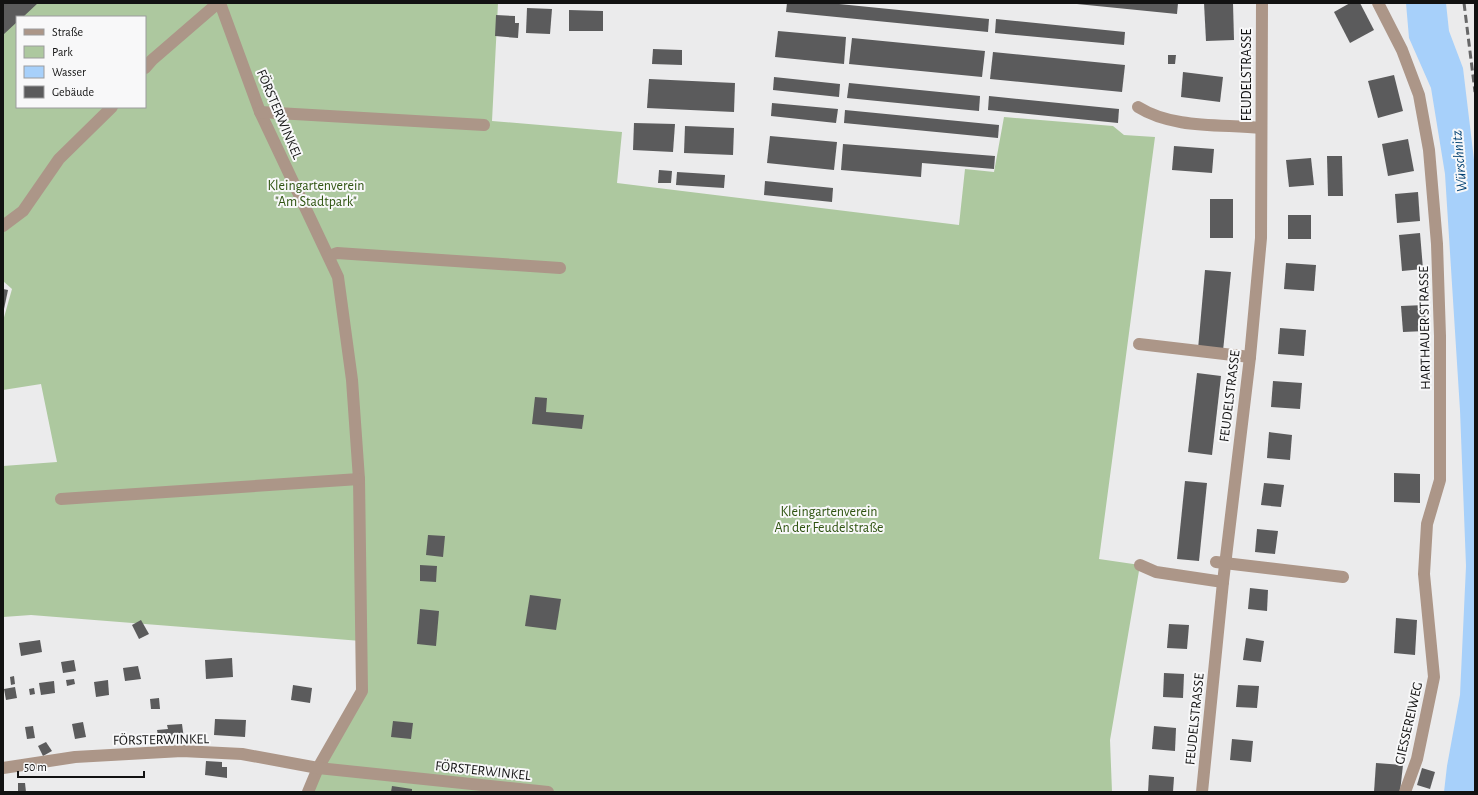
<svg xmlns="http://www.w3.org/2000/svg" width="1478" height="795" font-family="'Alegreya Sans',sans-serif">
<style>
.green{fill:#adc89f;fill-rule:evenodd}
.water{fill:#a7d0fa}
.building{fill:#5b5b5c}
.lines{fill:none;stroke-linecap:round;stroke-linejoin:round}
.minor{stroke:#ac9688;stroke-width:12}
.rail{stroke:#676768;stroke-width:3;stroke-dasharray:8 4;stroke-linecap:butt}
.labels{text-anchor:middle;stroke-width:4;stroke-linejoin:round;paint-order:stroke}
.street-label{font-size:14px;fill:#121212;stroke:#f8f8f9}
.park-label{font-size:14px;fill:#2e5310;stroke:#f8f8f9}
.water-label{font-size:15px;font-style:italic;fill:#004072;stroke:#f8f8f9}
</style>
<rect width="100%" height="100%" fill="#ebebec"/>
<path class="green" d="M 3,3 L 498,3 L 492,121 L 622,132 L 617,183 L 959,225 L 965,169 L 994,172 L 1004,117 L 1113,126 L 1124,135 L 1155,137 L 1099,559 L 1140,565 L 1110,740 L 1112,792 L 308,792 L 362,691 L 361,641 L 31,615 L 3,617 L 3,466 L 57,462 L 41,384 L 3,390 L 3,321 L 12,289 L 3,281 ZM 17,17 L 145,17 L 145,107 L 17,107 Z"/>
<path class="water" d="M 1406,3 L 1446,3 L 1449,31 L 1463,68 L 1475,168 L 1474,792 L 1444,792 L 1447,766 L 1460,695 L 1466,566 L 1460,410 L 1445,174 L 1431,88 L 1409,38 Z"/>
<g class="building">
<path d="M 3,3 L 38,3 L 23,17 L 17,17 L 17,22 L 4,34 Z"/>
<path d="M 787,3 L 829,3 L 989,19 L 988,32 L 786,12 Z"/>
<path d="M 1067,3 L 1178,3 L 1177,14 Z"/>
<path d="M 1204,3 L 1233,3 L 1234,40 L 1206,41 Z"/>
<path d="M 1350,3 L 1360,3 L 1374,30 L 1350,43 L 1334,12 Z"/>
<path d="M 527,8 L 552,9 L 550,34 L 526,33 Z"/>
<path d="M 569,10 L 603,11 L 603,31 L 569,31 Z"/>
<path d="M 496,15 L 515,16 L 515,23 L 519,23 L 518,38 L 495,36 Z"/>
<path d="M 996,19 L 1125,32 L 1124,45 L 995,33 Z"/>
<path d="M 778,31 L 846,37 L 844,64 L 775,57 Z"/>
<path d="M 852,38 L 985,51 L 982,77 L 849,64 Z"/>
<path d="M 653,49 L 682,50 L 682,65 L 652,64 Z"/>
<path d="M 993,52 L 1125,65 L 1122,92 L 990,79 Z"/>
<path d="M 1168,55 L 1176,55 L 1175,64 L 1168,64 Z"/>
<path d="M 1183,72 L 1223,77 L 1220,102 L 1181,97 Z"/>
<path d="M 1394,75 L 1403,111 L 1378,118 L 1368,81 Z"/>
<path d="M 774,77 L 840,84 L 839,97 L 773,90 Z"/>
<path d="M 649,79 L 735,83 L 734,112 L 647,108 Z"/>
<path d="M 849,83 L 980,96 L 979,111 L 847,98 Z"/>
<path d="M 989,96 L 1119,109 L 1118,123 L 988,110 Z"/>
<path d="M 772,103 L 838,109 L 836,123 L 771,116 Z"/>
<path d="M 845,110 L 999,125 L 998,138 L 844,123 Z"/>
<path d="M 634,123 L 675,124 L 673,152 L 633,150 Z"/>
<path d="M 685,126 L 734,128 L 733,155 L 684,153 Z"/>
<path d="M 770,136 L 837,142 L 834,170 L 767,163 Z"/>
<path d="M 1408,139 L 1414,171 L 1388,176 L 1382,144 Z"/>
<path d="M 843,144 L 995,156 L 994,169 L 922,163 L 921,177 L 841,170 Z"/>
<path d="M 1174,146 L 1214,149 L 1212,173 L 1172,170 Z"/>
<path d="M 1327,156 L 1342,156 L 1343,196 L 1328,196 Z"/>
<path d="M 1311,158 L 1314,185 L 1289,187 L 1286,160 Z"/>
<path d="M 659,170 L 672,171 L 671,183 L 658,183 Z"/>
<path d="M 677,172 L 725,175 L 724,188 L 676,185 Z"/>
<path d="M 765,181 L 833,188 L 832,202 L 764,195 Z"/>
<path d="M 1418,192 L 1420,221 L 1397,223 L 1395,194 Z"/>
<rect x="1210" y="199" width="23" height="39"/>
<rect x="1288" y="215" width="23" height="24"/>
<path d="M 1420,233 L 1423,269 L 1402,271 L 1399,235 Z"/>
<path d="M 1286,263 L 1316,265 L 1314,291 L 1284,289 Z"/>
<path d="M 1205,270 L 1231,272 L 1223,351 L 1198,349 Z"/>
<path d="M 3,289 L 8,290 L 4,309 L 3,309 Z"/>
<path d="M 1425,305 L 1426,331 L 1403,332 L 1401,306 Z"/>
<path d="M 1280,328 L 1306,330 L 1304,356 L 1278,354 Z"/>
<path d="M 1197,373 L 1221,376 L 1212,455 L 1188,452 Z"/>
<path d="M 1273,381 L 1302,383 L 1300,409 L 1271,407 Z"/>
<path d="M 535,397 L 547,398 L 546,412 L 584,415 L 582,429 L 532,424 Z"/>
<path d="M 1269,432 L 1292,435 L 1290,460 L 1267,458 Z"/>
<path d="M 1394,473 L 1420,474 L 1420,503 L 1394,502 Z"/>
<path d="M 1185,481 L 1207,483 L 1199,561 L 1177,559 Z"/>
<path d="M 1264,483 L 1284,485 L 1281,507 L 1261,505 Z"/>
<path d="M 1257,529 L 1278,531 L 1275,554 L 1255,552 Z"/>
<path d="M 428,535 L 445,536 L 443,557 L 426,555 Z"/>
<path d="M 420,565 L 437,566 L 436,582 L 420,581 Z"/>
<path d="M 1250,588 L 1268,590 L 1267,611 L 1248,609 Z"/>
<path d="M 530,595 L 561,599 L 556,630 L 525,626 Z"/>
<path d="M 420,609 L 439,611 L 436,646 L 417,644 Z"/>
<path d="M 1396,618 L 1417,620 L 1415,655 L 1394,653 Z"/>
<path d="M 141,620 L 149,634 L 139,639 L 132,625 Z"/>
<path d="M 1169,624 L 1189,625 L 1187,649 L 1167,648 Z"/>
<path d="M 1246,638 L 1264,641 L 1261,662 L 1243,660 Z"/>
<path d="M 40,640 L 42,652 L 21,656 L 19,643 Z"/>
<path d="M 232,658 L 233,677 L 206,679 L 205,660 Z"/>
<path d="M 74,660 L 76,671 L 63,673 L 61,662 Z"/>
<path d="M 138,666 L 141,679 L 125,681 L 123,668 Z"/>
<path d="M 1164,673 L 1184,674 L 1183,698 L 1163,697 Z"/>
<path d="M 14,676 L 15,684 L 11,685 L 10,677 Z"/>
<path d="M 74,679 L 75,684 L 67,686 L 66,680 Z"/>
<path d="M 108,680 L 109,695 L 96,697 L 94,682 Z"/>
<path d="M 54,681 L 55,693 L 41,695 L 39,683 Z"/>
<path d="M 293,685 L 312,688 L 310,703 L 291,700 Z"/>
<path d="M 1238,685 L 1259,686 L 1257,708 L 1236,707 Z"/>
<path d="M 15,687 L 17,698 L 6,700 L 4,689 Z"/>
<path d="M 34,688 L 35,694 L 30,695 L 29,689 Z"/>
<path d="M 159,698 L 160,709 L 151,709 L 150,699 Z"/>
<path d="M 215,719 L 246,720 L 245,737 L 214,735 Z"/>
<path d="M 393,721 L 413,723 L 411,739 L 391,737 Z"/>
<path d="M 83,722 L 86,737 L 75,739 L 72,724 Z"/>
<path d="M 182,724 L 184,739 L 159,742 L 157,730 L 168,729 L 167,725 Z"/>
<path d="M 33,726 L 35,738 L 27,739 L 25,727 Z"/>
<path d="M 1154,726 L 1176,728 L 1175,751 L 1152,749 Z"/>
<path d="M 1232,739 L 1253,741 L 1251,762 L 1230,760 Z"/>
<path d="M 46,742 L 52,751 L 43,756 L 38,746 Z"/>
<path d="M 206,761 L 222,762 L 222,767 L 227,767 L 227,778 L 205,775 Z"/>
<path d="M 1376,763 L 1403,765 L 1400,792 L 1374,792 Z"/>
<path d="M 1422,768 L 1435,772 L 1430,789 L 1417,785 Z"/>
<path d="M 1149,775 L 1174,777 L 1173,792 L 1148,792 Z"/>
<path d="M 18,783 L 25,783 L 26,792 L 18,792 Z"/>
<path d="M 392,786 L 412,789 L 412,792 L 391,792 Z"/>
</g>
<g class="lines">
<g class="minor">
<path d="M 220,3 L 260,112 L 338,277 L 352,380 L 359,479 L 362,691 L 318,768 L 308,792"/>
<path d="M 1378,3 L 1402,50 L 1419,95 L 1429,150 L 1437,244 L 1440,336 L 1440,480 L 1427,524 L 1424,574 L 1434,677 L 1417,759 L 1405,792"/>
<path d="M 145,68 L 152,60 L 218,3"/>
<path d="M 1138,107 C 1173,129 1221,124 1261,128"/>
<path d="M 260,112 L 484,125"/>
<path d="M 3,226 L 23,211 L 59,159 L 112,107"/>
<path d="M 329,256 L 337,253 L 560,268"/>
<path d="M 1139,344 L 1250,357"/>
<path d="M 61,499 L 359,479"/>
<path d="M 1216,562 L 1343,577"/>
<path d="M 1140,565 L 1156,572 L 1223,582"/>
<path d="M 3,768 L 75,757 L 182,751 L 242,754 L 318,768 L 548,792"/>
<path d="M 1202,792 L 1223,582 L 1250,357 L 1261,238 L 1262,3"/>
</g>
<path class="rail" d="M 1464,3 L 1475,92"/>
</g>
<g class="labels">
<g class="street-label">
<text transform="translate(1246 75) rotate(-90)" y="5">FEUDELSTRASSE</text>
<text transform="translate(280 114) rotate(67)" y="5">FÖRSTERWINKEL</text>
<text transform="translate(1424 328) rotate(-91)" y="5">HARTHAUER STRASSE</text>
<text transform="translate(1229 396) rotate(-83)" y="5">FEUDELSTRASSE</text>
<text transform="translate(1194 719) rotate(-84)" y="5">FEUDELSTRASSE</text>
<text transform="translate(1408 723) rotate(-77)" y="5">GIESSEREIWEG</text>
<text transform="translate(161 739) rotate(-1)" y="5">FÖRSTERWINKEL</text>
<text transform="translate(483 770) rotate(6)" y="5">FÖRSTERWINKEL</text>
</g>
<g class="park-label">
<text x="316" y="190">Kleingartenverein<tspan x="316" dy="16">"Am Stadtpark"</tspan></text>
<text x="829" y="516">Kleingartenverein<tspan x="829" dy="16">An der Feudelstraße</tspan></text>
</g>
<g class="water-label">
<text transform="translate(1459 161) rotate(-95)" y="5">Würschnitz</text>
</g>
</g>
<rect width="1478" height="795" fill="none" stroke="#121212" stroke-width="8"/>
<rect x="16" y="16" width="130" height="92" fill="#f8f8f9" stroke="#9c9c9d"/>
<rect x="24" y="29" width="20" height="6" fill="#ac9688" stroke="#9c9c9d"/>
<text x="52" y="36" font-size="12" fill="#121212">Straße</text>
<rect x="24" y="46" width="20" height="12" fill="#adc89f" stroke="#9c9c9d"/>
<text x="52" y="56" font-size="12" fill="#121212">Park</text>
<rect x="24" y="66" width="20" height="12" fill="#a7d0fa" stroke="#9c9c9d"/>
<text x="52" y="76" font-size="12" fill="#121212">Wasser</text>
<rect x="24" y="86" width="20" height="12" fill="#5b5b5c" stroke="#9c9c9d"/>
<text x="52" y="96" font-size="12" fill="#121212">Gebäude</text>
<path d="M18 771v6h126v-6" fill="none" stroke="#121212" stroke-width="2"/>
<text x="24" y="771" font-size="12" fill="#121212" stroke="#f8f8f9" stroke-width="3" paint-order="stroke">50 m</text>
</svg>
